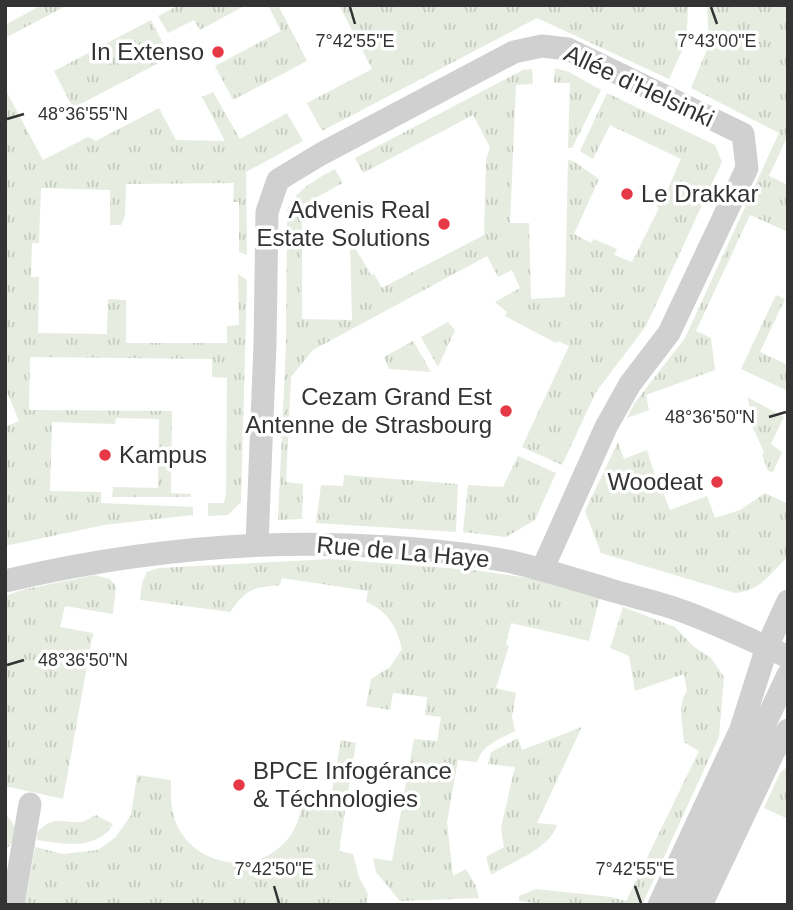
<svg xmlns="http://www.w3.org/2000/svg" width="793" height="910" font-family="Helvetica,sans-serif">
<style>
.grass{fill:url(#grass-tufts)}
.lines{fill:none;stroke-linecap:round;stroke-linejoin:round}
.minor{stroke:#d0d0d0;stroke-width:23}
.ticks{fill:none;stroke:#333;stroke-width:2.5}
.poi-dot{fill:#e63946;stroke:#fff;stroke-width:2.5}
.labels{text-anchor:middle;stroke-width:7;stroke-linejoin:round;paint-order:stroke}
.poi-label{font-size:24px;fill:#333;stroke:#fff;text-anchor:end}
.street-label{font-size:24px;fill:#333;stroke:#fff}
.ticks-label{font-size:18px;text-anchor:middle;fill:#333;stroke:#fff;stroke-width:7;stroke-linejoin:round;paint-order:stroke}
</style>
<defs>
<pattern id="grass-tufts" width="24" height="20" patternUnits="userSpaceOnUse" patternTransform="scale(1.75)"><rect width="24" height="20" fill="#e6ecdf"/><path d="M3 7l-1-3M5 7V3M7 7l1-3M15 17l-1-3M17 17v-4M19 17l1-3" fill="none" stroke="#c6cbc0"/></pattern>
</defs>
<rect width="100%" height="100%" fill="#fff"/>
<g class="grass">
<path d="M 42,5 L 68,5 L 5,38 L 5,25 Z"/>
<path d="M 179,5 L 246,5 L 200,30 L 194,20 L 168,33 L 158,16 Z"/>
<path d="M 268,5 L 278,5 L 307,61 L 233,100 L 215,66 L 281,31 Z"/>
<path d="M 339,5 L 688,5 L 688,10 L 686,42 L 669,79 L 537,18 L 322,131 L 307,103 L 372,69 Z"/>
<path d="M 707,5 L 788,5 L 788,135 L 769,176 L 788,185 L 788,232 L 750,215 L 696,331 L 711,338 L 715,370 L 646,395 L 649,410 L 627,418 L 634,404 L 685,338 L 779,133 L 691,88 L 709,45 Z"/>
<path d="M 151,20 L 170,57 L 73,108 L 54,71 Z"/>
<path d="M 555,68 L 569,72 L 601,90 L 572,148 L 568,148 L 570,83 L 554,83 Z"/>
<path d="M 532,69 L 533,84 L 516,85 L 510,223 L 529,223 L 531,299 L 565,297 L 568,160 L 573,161 L 599,179 L 574,234 L 591,243 L 594,239 L 617,249 L 614,255 L 632,262 L 659,208 L 656,206 L 663,192 L 666,193 L 681,159 L 610,125 L 593,159 L 580,151 L 607,93 L 715,145 L 722,162 L 646,326 L 596,392 L 562,465 L 522,447 L 569,346 L 558,341 L 556,343 L 505,316 L 507,312 L 495,302 L 520,288 L 512,270 L 498,277 L 487,256 L 313,350 L 291,377 L 286,482 L 303,484 L 302,519 L 278,520 L 286,345 L 287,210 C 297,189 315,180 335,169 L 343,183 L 302,205 L 302,319 L 352,320 L 350,239 L 371,275 L 374,274 L 382,288 L 484,235 L 486,160 L 490,147 L 473,115 L 363,173 L 355,158 L 523,70 Z"/>
<path d="M 5,89 L 43,160 L 88,137 L 96,141 L 159,108 L 176,140 L 225,141 L 202,97 L 213,92 L 240,139 L 287,113 L 303,141 L 246,172 L 247,255 L 239,252 L 239,202 L 233,202 L 234,183 L 126,184 L 125,216 L 121,225 L 110,225 L 110,190 L 41,188 L 39,243 L 32,243 L 31,277 L 39,277 L 38,333 L 107,334 L 108,299 L 126,300 L 126,343 L 227,343 L 227,326 L 239,325 L 238,274 L 247,280 L 241,502 L 228,515 L 208,516 L 208,503 L 224,503 L 226,494 L 227,378 L 212,377 L 212,359 L 30,357 L 29,410 L 172,411 L 171,493 L 191,494 L 191,497 L 112,497 L 113,487 L 158,488 L 159,419 L 116,418 L 115,424 L 52,422 L 50,491 L 101,492 L 101,503 L 193,507 L 193,515 L 104,525 L 5,546 L 5,427 L 19,421 L 5,387 Z"/>
<path d="M 776,295 L 785,299 L 760,352 L 788,365 L 788,391 L 741,369 Z"/>
<path d="M 448,322 L 455,330 L 438,367 L 421,337 Z"/>
<path d="M 413,341 L 431,372 L 389,369 L 384,357 Z"/>
<path d="M 747,397 L 784,417 L 771,444 L 782,452 L 773,472 L 768,471 L 762,454 L 764,452 L 748,417 L 751,411 Z"/>
<path d="M 618,442 L 624,459 L 647,450 L 660,491 L 662,490 L 670,510 L 707,496 L 715,518 L 740,510 L 765,493 L 788,504 L 786,558 C 770,575 759,591 735,593 L 601,553 L 585,511 Z"/>
<path d="M 518,456 L 556,473 L 535,520 L 506,537 L 463,532 L 468,485 L 503,487 Z"/>
<path d="M 344,475 L 458,484 L 456,532 L 316,523 L 321,485 L 343,486 Z"/>
<path d="M 331,559 L 473,570 L 551,581 L 600,596 L 589,641 L 511,623 L 506,644 L 509,646 L 496,688 L 516,693 L 512,717 L 515,731 C 501,738 482,745 477,762 L 458,760 L 447,822 L 453,876 L 466,869 L 476,886 L 479,898 L 400,901 L 376,872 L 373,858 L 392,861 L 414,739 L 437,741 L 441,717 L 425,715 L 427,697 L 393,693 L 390,710 L 366,706 L 371,679 L 390,667 L 402,649 C 397,627 388,611 366,602 L 368,591 L 282,578 L 280,585 C 252,588 247,588 230,612 L 140,600 L 142,583 L 147,572 L 159,568 Z"/>
<path d="M 95,575 L 110,579 L 116,587 L 113,614 L 65,606 L 60,627 L 93,633 L 63,799 L 5,786 L 5,596 L 22,590 Z"/>
<path d="M 623,607 L 675,627 L 693,646 L 711,658 L 724,677 L 719,737 L 642,905 L 551,905 L 519,901 L 519,896 L 536,889 L 611,897 L 626,901 L 699,751 L 684,742 C 683,726 677,704 687,691 L 684,674 L 635,691 L 629,656 L 610,648 Z"/>
<path d="M 582,727 L 537,823 L 557,825 C 550,849 511,862 491,875 L 486,857 L 504,847 L 501,828 L 515,767 L 488,764 L 491,752 L 518,738 L 522,750 Z"/>
<path d="M 341,740 L 356,743 L 347,800 L 331,796 Z"/>
<path d="M 788,766 L 788,819 L 764,808 L 780,773 Z"/>
<path d="M 137,775 L 171,780 C 171,795 170,809 176,823 C 193,864 249,876 281,846 C 294,835 299,820 303,803 L 345,811 L 339,851 L 353,854 L 359,877 L 368,894 L 366,905 L 25,905 L 35,847 L 63,854 L 98,850 L 116,837 L 131,815 Z"/>
<path d="M 5,814 C 18,827 20,838 5,850 Z"/>
<path d="M 96,815 L 113,824 C 98,851 62,844 37,840 L 37,832 C 54,815 61,823 80,822 C 86,822 91,817 96,815 Z"/>
</g>
<g class="lines">
<g class="minor">
<path d="M 257,544 L 265,345 L 267,212 L 278,180 L 321,154 L 514,52 L 542,46 L 568,49 L 743,134 L 747,168 L 669,333 L 630,384 L 606,427 L 542,570"/>
<path d="M 5,581 C 132,551 260,538 390,547 C 431,550 472,554 512,562 C 546,570 580,581 614,591 C 638,598 662,603 685,612 C 720,625 754,641 788,657"/>
<path d="M 13,905 L 30,804"/>
<path d="M 659,905 L 741,729 L 767,647 L 788,601"/>
<path d="M 679,905 L 788,675"/>
<path d="M 701,905 L 774,751 L 788,730"/>
</g>
</g>
<path class="ticks" d="M 350,7 L 355,24M 711,7 L 717,24M 7,119 L 24,114M 769,417 L 786,412M 7,665 L 24,660M 274,886 L 279,903M 635,886 L 641,903"/>
<g class="poi-dot">
<circle cx="218" cy="52" r="7"/>
<circle cx="627" cy="194" r="7"/>
<circle cx="444" cy="224" r="7"/>
<circle cx="506" cy="411" r="7"/>
<circle cx="105" cy="455" r="7"/>
<circle cx="717" cy="482" r="7"/>
<circle cx="239" cy="785" r="7"/>
</g>
<g class="labels">
<g class="poi-label">
<text x="204" y="60">In Extenso</text>
<text x="641" y="202" text-anchor="start">Le Drakkar</text>
<text x="430" y="218">Advenis Real<tspan x="430" dy="28">Estate Solutions</tspan></text>
<text x="492" y="405">Cezam Grand Est<tspan x="492" dy="28">Antenne de Strasbourg</tspan></text>
<text x="119" y="463" text-anchor="start">Kampus</text>
<text x="703" y="490">Woodeat</text>
<text x="253" y="779" text-anchor="start">BPCE Infogérance<tspan x="253" dy="28">&amp; Téchnologies</tspan></text>
</g>
<g class="street-label">
<text transform="translate(639 86) rotate(25)" y="8">Allée d'Helsinki</text>
<text transform="translate(403 552) rotate(5)" y="8">Rue de La Haye</text>
</g>
</g>
<g class="ticks-label">
<text x="355" y="47">7°42'55"E</text>
<text x="717" y="47">7°43'00"E</text>
<text x="83" y="120">48°36'55"N</text>
<text x="710" y="423">48°36'50"N</text>
<text x="83" y="666">48°36'50"N</text>
<text x="274" y="875">7°42'50"E</text>
<text x="635" y="875">7°42'55"E</text>
</g>
<rect width="793" height="910" fill="none" stroke="#333333" stroke-width="14"/>
</svg>
